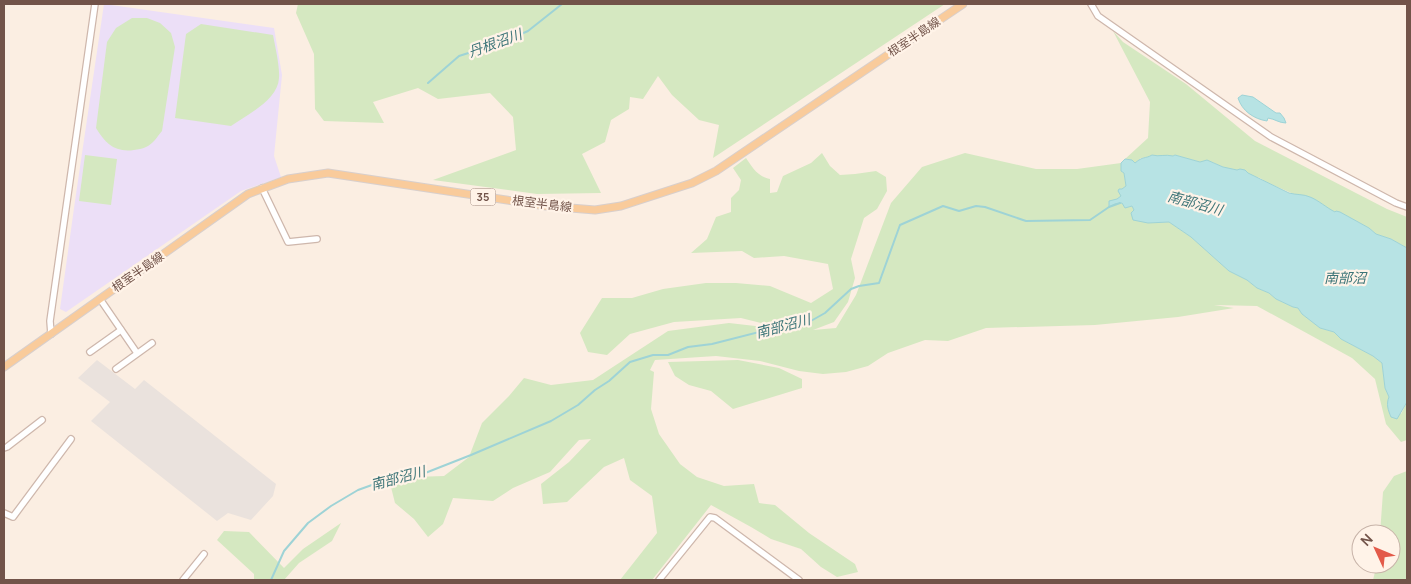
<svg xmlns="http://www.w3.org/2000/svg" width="1411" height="584" font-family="Manrope,'Noto Sans JP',sans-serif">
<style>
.industrial{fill:#eae2dd}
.education{fill:#ecdff7}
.green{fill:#d5e8c1}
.water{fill:#b7e3e4;stroke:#9ed3d6}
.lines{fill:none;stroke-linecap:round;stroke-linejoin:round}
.stream{stroke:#9ed3d6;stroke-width:2}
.minor-casing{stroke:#ceb7ac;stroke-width:8}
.major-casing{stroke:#d8cfcc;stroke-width:9}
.minor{stroke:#fff;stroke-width:5.5}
.major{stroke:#f9cb9b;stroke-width:7}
.labels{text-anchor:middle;stroke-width:4.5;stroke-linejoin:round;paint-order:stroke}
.shield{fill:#fff3e8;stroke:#9c8379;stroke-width:1}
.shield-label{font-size:11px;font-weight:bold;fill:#725349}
.street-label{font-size:12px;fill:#725349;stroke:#fff3e8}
.water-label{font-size:14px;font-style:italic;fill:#3d7578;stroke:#fff3e8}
</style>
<rect width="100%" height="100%" fill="#fbeee2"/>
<path class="industrial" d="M 97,360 L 135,389 L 144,380 L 276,484 L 273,496 L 251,520 L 228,513 L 217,521 L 91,421 L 110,402 L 78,378 Z"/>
<path class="education" d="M 104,4 L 274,28 L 282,75 L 274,156 L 281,177 L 241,191 L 66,312 L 60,309 L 75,201 Z"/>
<g class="green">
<path d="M 298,4 L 945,4 L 713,158 L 719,125 L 699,120 L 672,95 L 658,76 L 643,99 L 630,97 L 629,109 L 611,120 L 605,142 L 582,154 L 601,193 L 537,194 L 433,180 L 516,150 L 513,117 L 490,93 L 438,99 L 418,88 L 373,102 L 384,123 L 324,121 L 315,109 L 314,54 L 296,13 Z"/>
<path d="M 132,18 L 147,18 L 160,23 L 171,33 L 175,47 L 162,131 C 157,137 153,144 146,147 C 142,149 138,149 134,150 C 115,153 105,143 96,128 L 107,42 L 116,28 Z"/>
<path d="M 201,24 L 273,35 C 275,46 280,67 279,78 C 278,100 248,114 231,126 L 175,118 L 186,34 Z"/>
<path d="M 1113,31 L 1123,42 L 1186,84 L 1255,141 L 1387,209 L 1407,217 L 1407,248 L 1391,239 L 1376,234 L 1369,228 L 1345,215 L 1329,210 L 1310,197 L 1296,195 L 1266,182 L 1260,178 L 1223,167 L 1212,162 L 1200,162 L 1175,155 L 1173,156 L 1141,158 L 1135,163 L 1131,160 L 1125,159 L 1148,138 L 1150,102 Z"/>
<path d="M 822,153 L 830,166 L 840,175 L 855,174 L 876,171 L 886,177 L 887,191 L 877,209 L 864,218 L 851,259 L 855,278 L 848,302 L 834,322 L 813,330 L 836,328 L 856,295 L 891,203 L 922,167 L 965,153 L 1036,169 L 1077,169 L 1121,163 L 1121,171 L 1124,173 L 1126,186 L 1122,189 L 1121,196 L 1117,199 L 1115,204 L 1123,203 L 1125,208 L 1132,206 C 1135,212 1141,220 1148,223 L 1169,222 L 1191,237 L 1229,271 L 1247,280 L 1257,288 L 1269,293 L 1276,299 L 1293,307 L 1298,308 L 1302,314 L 1320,328 L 1334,332 L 1341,339 L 1373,356 L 1382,363 L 1385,388 L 1389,397 L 1401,414 L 1407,402 L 1407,440 L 1401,442 L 1386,424 L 1375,379 L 1352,358 L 1257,306 L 1214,305 L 1234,308 L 1178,317 L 1095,325 L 986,328 L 948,341 L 925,340 L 888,353 L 868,366 L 846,372 L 823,374 L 799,371 L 760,361 L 716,356 L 655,360 L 650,370 L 654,372 L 651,409 L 659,434 L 680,464 L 697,477 L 724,486 L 754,484 L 759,503 L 775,505 L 809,533 L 855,564 L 858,572 L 837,577 L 821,567 L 801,549 L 771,539 L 751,527 L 711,505 L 652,580 L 620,580 L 657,533 L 652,496 L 630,480 L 624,458 L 604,467 L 567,502 L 543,504 L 541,484 L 569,462 L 591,439 L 579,440 L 550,472 L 513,488 L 493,501 L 453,498 L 443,524 L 428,537 L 414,519 L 395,503 L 390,483 L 414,477 L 444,476 L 469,457 L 482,423 L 509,396 L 524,378 L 551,385 L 593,380 L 668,331 L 729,323 L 764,327 L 797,332 L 741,318 L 674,322 L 630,334 L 607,355 L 588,352 L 580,333 L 602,298 L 632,298 L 663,289 L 706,283 L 736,283 L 770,286 L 811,303 L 833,289 L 828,264 L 784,256 L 754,258 L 742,251 L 691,253 L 707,239 L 716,217 L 731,212 L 731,198 L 739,190 L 741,180 L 733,168 L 746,158 C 752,167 758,177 770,179 L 770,193 L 777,192 L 783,176 L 811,163 Z"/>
<path d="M 85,155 L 117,159 L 111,205 L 79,201 Z"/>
<path d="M 738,360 L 779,368 L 802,379 L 802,388 L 733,409 L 711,391 L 689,385 L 675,376 L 668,362 Z"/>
<path d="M 1407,471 L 1407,580 L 1373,580 L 1377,564 L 1391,564 L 1391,534 L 1380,534 L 1383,492 L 1394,476 Z"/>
<path d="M 341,523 L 332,541 L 299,563 L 284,580 L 254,580 L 254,574 L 217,540 L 224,531 L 249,532 L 284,568 L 303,549 Z"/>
</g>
<g class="water">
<path d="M 1242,95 L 1253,97 L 1276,113 L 1280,113 L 1284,118 L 1286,123 C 1279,123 1275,119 1268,118 L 1267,121 C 1254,119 1242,111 1238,98 Z"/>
<path d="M 1152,155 C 1159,157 1165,154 1173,156 L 1175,155 L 1200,162 L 1207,160 L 1223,167 L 1237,170 L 1240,169 L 1245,170 L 1248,173 L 1289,193 C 1296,195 1304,194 1310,197 C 1318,200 1327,208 1335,212 L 1336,211 L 1340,212 L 1369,228 L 1376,234 L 1391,239 L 1407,248 L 1407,402 L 1397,419 L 1391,417 C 1388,410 1386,404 1389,397 L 1385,388 L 1382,363 L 1373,356 L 1341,339 L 1334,332 L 1320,328 L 1302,314 L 1298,308 L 1293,307 L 1276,299 L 1269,293 L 1257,288 L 1247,280 L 1229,271 L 1191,237 L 1169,222 L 1148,223 L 1133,220 L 1131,213 L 1134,210 L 1132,206 L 1125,208 L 1122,203 L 1115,204 L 1109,207 L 1109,201 L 1117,199 L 1121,196 L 1118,191 L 1119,189 L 1122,189 L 1126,186 L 1124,173 L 1121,171 L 1121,163 L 1125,159 L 1132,160 L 1135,163 C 1143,156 1145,159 1152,155 Z"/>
</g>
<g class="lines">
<g class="stream">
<path d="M 428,83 L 459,56 L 503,42 L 528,31 L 562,4"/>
<path d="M 271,580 L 284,551 L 308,523 L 331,506 L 358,490 L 383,481 L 415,477 L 471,455 L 551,421 L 578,405 L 595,390 L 609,381 L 630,362 L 653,355 L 668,355 L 688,347 L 712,344 L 790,324 L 809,322 L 825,313 L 851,289 L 859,286 L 879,283 L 900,225 L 943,206 L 959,211 L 976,206 L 985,207 L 1026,221 L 1090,220 L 1109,207 L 1120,203"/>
</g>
<defs>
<g id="minor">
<path d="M 1091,4 L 1098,16 L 1271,137 L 1396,203 L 1407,207"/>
<path d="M 262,188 L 288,242 L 317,239"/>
<path d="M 100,299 L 137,353"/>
<path d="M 51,334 L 50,321 L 95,4"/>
<path d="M 90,352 L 121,330"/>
<path d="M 116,369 L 152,343"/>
<path d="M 4,448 L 7,447 L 42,420"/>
<path d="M 4,513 L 13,517 L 71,439"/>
<path d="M 183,580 L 204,554"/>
<path d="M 659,580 L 710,517 L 715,518 L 799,580"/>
</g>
<path id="major" d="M 4,367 L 248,194 L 288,179 L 328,173 L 546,206 L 595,210 L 621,206 L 692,183 L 716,171 L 963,4"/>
</defs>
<use href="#minor" class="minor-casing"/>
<use href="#major" class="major-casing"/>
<use href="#minor" class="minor"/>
<use href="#major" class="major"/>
</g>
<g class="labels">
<rect class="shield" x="470.5" y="188.5" width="25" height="17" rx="4"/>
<g class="shield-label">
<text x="483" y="201">35</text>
</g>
<g class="street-label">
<text transform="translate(914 37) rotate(-34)" y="4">根室半島線</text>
<text transform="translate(542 204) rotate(7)" y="4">根室半島線</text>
<text transform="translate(138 272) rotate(-35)" y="4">根室半島線</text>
</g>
<g class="water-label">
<text transform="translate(495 43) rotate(-20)" y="5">丹根沼川</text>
<text transform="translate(1195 203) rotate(15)" y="5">南部沼川</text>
<text x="1345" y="283">南部沼</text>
<text transform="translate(783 326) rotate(-15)" y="5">南部沼川</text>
<text transform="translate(398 478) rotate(-15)" y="5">南部沼川</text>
</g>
</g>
<rect width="1411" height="584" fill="none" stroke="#725349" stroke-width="10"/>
<g transform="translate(1376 549) rotate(314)"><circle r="24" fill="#fff3e8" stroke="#c7b3a8"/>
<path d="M0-4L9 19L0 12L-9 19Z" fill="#e35a49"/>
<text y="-8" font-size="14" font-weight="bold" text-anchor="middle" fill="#725349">N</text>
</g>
</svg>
